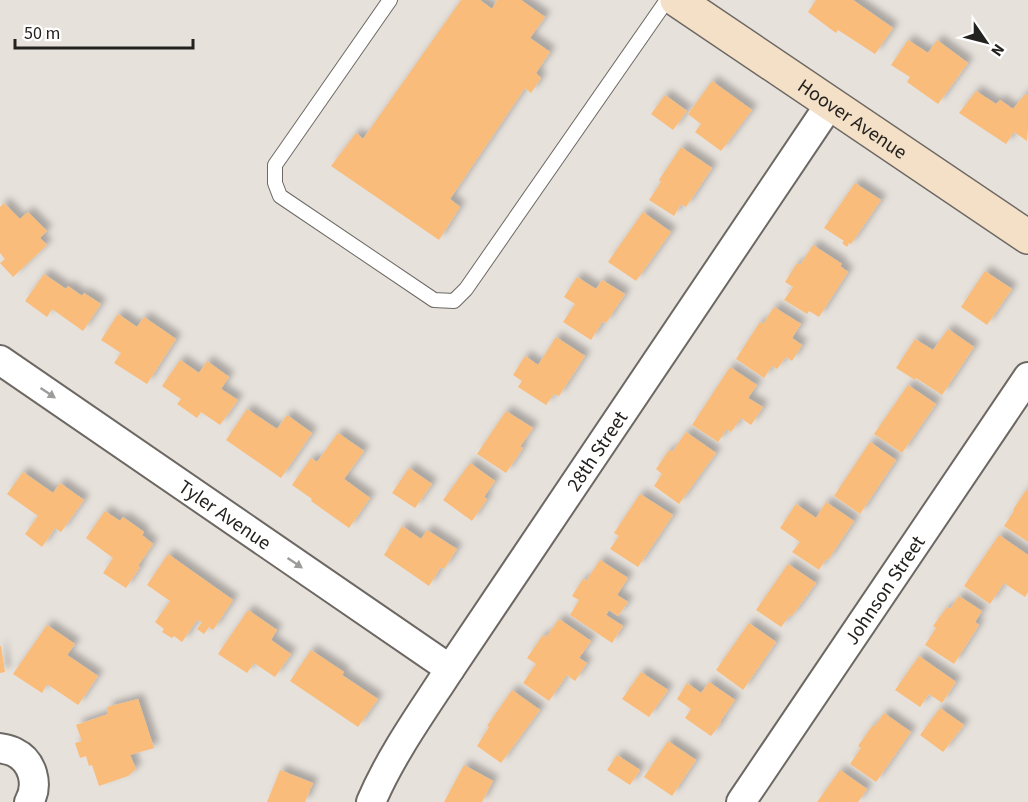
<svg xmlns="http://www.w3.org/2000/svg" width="1028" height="802" font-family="'Source Sans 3',sans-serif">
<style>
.building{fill:#f9bc7a;filter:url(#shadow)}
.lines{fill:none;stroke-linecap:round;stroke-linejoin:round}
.lane-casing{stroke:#6d6863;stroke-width:16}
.street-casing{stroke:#6d6863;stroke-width:32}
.secondary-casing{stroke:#6d6863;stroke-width:36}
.lane{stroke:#fff;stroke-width:14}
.street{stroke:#fff;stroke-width:28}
.secondary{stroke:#f4e0c7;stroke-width:33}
.oneway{fill:#9c9c9a}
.labels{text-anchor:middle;stroke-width:4.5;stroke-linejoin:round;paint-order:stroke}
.street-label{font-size:20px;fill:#24221f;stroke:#fff}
</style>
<defs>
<filter id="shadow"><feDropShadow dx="5.5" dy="-5.5" stdDeviation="3" flood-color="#0004"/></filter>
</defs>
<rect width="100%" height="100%" fill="#e7e1db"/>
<g class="building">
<path d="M 461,0 L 480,0 L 492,9 L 497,0 L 521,0 L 545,17 L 530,38 L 550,52 L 536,73 L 541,78 L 531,93 L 525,88 L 450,199 L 460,207 L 439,240 L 331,166 L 356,133 L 363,139 Z"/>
<path d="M 816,0 L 853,0 L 893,28 L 875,54 L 838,30 L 836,33 L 808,12 Z"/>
<path d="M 908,40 L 928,53 L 937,40 L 968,63 L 938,104 L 907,82 L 910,77 L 891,65 Z"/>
<path d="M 712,81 L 752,110 L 721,151 L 695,132 L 701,124 L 688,114 Z"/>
<path d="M 976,91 L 996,104 L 1000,100 L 1013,109 L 1025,94 L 1028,96 L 1027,141 L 1014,132 L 1006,144 L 959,113 Z"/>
<path d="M 665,95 L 687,111 L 673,130 L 651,114 Z"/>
<path d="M 681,147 L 712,168 L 686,207 L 681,204 L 674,216 L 649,200 L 661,182 L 659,180 Z"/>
<path d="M 855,183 L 881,200 L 851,244 L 849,243 L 847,247 L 842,243 L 844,241 L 824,228 Z"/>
<path d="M 4,203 L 20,219 L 28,212 L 47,231 L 40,238 L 47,245 L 13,277 L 0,263 L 5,259 L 0,253 L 0,207 Z"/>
<path d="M 643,212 L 671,232 L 636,281 L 608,262 Z"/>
<path d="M 813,245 L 842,264 L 840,266 L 848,272 L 819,317 L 809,311 L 807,314 L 784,300 L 793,287 L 785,282 L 797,263 L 800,265 Z"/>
<path d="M 985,271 L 1012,289 L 987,325 L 961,307 Z"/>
<path d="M 44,274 L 66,289 L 68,286 L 82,296 L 84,293 L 101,304 L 83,331 L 52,309 L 47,317 L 25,301 Z"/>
<path d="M 577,277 L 596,289 L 602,280 L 625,294 L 606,323 L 603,321 L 591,340 L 563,322 L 575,304 L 564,297 Z"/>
<path d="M 774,307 L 801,324 L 792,338 L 802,345 L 792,361 L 786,357 L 777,369 L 772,366 L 764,378 L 736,359 L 760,322 L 763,324 Z"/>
<path d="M 118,314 L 137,327 L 144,317 L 176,339 L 147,384 L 114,363 L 121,353 L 101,340 Z"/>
<path d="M 948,329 L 974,347 L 942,395 L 916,378 L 915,380 L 896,368 L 915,339 L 933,350 Z"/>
<path d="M 556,337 L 585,356 L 559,396 L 554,394 L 546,405 L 518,387 L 522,381 L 513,375 L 525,356 L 538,365 Z"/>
<path d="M 180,360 L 199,373 L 207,361 L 229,377 L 221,389 L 238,400 L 220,425 L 201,412 L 197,418 L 177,404 L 181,399 L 162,386 Z"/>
<path d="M 730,367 L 757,385 L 748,398 L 763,407 L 751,425 L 741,418 L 731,432 L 727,429 L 718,442 L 692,425 Z"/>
<path d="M 908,385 L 936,404 L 902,453 L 874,434 Z"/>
<path d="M 247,409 L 277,429 L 287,415 L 312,433 L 281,478 L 226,440 Z"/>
<path d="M 506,411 L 533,428 L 520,447 L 523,448 L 506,473 L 477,454 Z"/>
<path d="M 686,432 L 716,453 L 679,504 L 654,486 L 662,474 L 656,469 L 669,450 L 672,452 Z"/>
<path d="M 338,433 L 364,451 L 344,479 L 370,498 L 349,528 L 311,501 L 312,499 L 292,485 L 311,458 L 317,462 Z"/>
<path d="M 870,442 L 896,460 L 860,514 L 834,496 Z"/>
<path d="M 470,463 L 495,481 L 484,497 L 487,499 L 472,521 L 443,500 Z"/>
<path d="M 409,468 L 432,484 L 415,508 L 392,493 Z"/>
<path d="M 23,472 L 53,493 L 60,483 L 84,500 L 61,532 L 55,528 L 42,547 L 25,534 L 38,516 L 7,494 Z"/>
<path d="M 1026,490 L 1028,491 L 1028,542 L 1004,526 L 1014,511 L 1013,510 Z"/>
<path d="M 640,494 L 673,515 L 638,567 L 610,549 L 619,536 L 614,533 Z"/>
<path d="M 826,502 L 854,521 L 828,560 L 826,559 L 819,570 L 792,552 L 800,542 L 780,528 L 796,504 L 816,518 Z"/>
<path d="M 105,511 L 120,521 L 123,517 L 144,532 L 142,535 L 153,544 L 138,566 L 140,567 L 126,588 L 103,573 L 113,558 L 86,538 Z"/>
<path d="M 402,526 L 421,539 L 427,530 L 457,549 L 444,569 L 441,567 L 429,586 L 384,555 Z"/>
<path d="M 999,535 L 1028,555 L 1028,592 L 1025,597 L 1004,583 L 990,604 L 964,586 Z"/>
<path d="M 168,554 L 233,600 L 213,630 L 209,627 L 204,634 L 197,629 L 202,622 L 197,620 L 182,642 L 174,636 L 172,638 L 162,632 L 164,629 L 155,622 L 170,601 L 147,585 Z"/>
<path d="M 600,560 L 628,578 L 617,595 L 628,602 L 618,616 L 609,610 L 606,615 L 623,626 L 612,643 L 570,615 L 579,600 L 572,596 L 583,579 L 586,581 Z"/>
<path d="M 788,564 L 816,583 L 792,616 L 790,615 L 781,627 L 756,610 Z"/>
<path d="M 959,596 L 982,611 L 975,622 L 979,625 L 954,664 L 925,645 L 936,628 L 933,626 L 947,607 L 950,609 Z"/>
<path d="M 248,610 L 277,630 L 271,640 L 291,654 L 275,677 L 254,663 L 247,673 L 218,654 Z"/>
<path d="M 559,619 L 591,641 L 579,658 L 587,663 L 575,681 L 567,675 L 549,701 L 523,683 L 536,664 L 527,658 L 543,635 L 546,637 Z"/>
<path d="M 749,623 L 776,642 L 743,690 L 716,670 Z"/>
<path d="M 47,625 L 75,644 L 67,655 L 98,676 L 78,705 L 47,684 L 42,693 L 13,674 Z"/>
<path d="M 0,646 L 1,646 L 5,672 L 0,673 Z"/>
<path d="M 311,650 L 344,672 L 342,675 L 378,699 L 358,727 L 290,681 Z"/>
<path d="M 919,656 L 956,682 L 942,703 L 929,694 L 920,707 L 895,690 Z"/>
<path d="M 641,672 L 668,690 L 649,717 L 622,699 Z"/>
<path d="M 709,682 L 735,700 L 720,722 L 721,723 L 711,736 L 685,718 L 691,709 L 677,699 L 687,683 L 701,693 Z"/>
<path d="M 512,690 L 540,710 L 501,763 L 477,746 L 489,727 L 487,726 Z"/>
<path d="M 138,699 L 154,748 L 130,755 L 136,769 L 128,776 L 99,786 L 92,765 L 89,766 L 86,756 L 80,758 L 75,743 L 82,741 L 76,725 L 108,714 L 107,707 Z"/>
<path d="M 940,708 L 964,725 L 943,752 L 920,735 Z"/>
<path d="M 884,713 L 911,732 L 876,782 L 850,764 L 861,748 L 858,746 L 873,725 L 875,726 Z"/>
<path d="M 668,741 L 696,760 L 672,796 L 644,777 Z"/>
<path d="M 617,755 L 640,770 L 630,785 L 607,770 Z"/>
<path d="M 464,765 L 493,781 L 482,802 L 444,802 Z"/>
<path d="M 280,770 L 313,783 L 305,802 L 267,802 Z"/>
<path d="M 840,770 L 867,789 L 858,802 L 817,802 Z"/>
</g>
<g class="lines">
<defs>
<path id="lane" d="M 390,0 L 275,165 L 275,183 L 280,196 L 434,300 L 454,301 L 466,289 L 667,0"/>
<g id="street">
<path id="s1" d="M 0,360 L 450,669"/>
<path d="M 0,748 C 4,749 10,750 14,752 C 33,761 39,785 29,802"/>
<path id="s2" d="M 371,802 C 391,755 422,712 450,669 L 830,104"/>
<path id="s3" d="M 741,802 L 1028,377"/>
</g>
<g id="secondary">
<path id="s4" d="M 677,0 L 1028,237"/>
</g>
</defs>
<use href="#lane" class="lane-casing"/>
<use href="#street" class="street-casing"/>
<use href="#secondary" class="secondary-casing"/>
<use href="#lane" class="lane"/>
<use href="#street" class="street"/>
<use href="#secondary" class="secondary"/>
</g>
<defs><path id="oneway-solid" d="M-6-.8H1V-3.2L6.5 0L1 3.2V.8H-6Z" transform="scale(1.5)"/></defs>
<g class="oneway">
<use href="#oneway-solid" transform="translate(48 393) rotate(34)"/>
<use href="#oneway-solid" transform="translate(295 563) rotate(34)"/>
</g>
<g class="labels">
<g class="street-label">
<text dy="7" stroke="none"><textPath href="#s4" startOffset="212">Hoover Avenue</textPath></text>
<text dy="7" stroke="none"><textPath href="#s2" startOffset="418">28th Street</textPath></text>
<text dy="7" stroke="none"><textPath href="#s1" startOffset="273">Tyler Avenue</textPath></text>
<text dy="7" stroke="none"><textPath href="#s3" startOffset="256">Johnson Street</textPath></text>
</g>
</g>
<g transform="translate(986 42) rotate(125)" stroke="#ffffff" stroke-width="4.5" paint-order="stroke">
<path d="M0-4.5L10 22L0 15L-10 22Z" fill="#24221f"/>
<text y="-9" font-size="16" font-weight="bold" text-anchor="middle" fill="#24221f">N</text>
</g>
<path d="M15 39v9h178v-9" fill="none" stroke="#24221f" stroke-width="3"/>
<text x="24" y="39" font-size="18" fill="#24221f" stroke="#ffffff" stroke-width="4.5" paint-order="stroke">50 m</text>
</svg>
